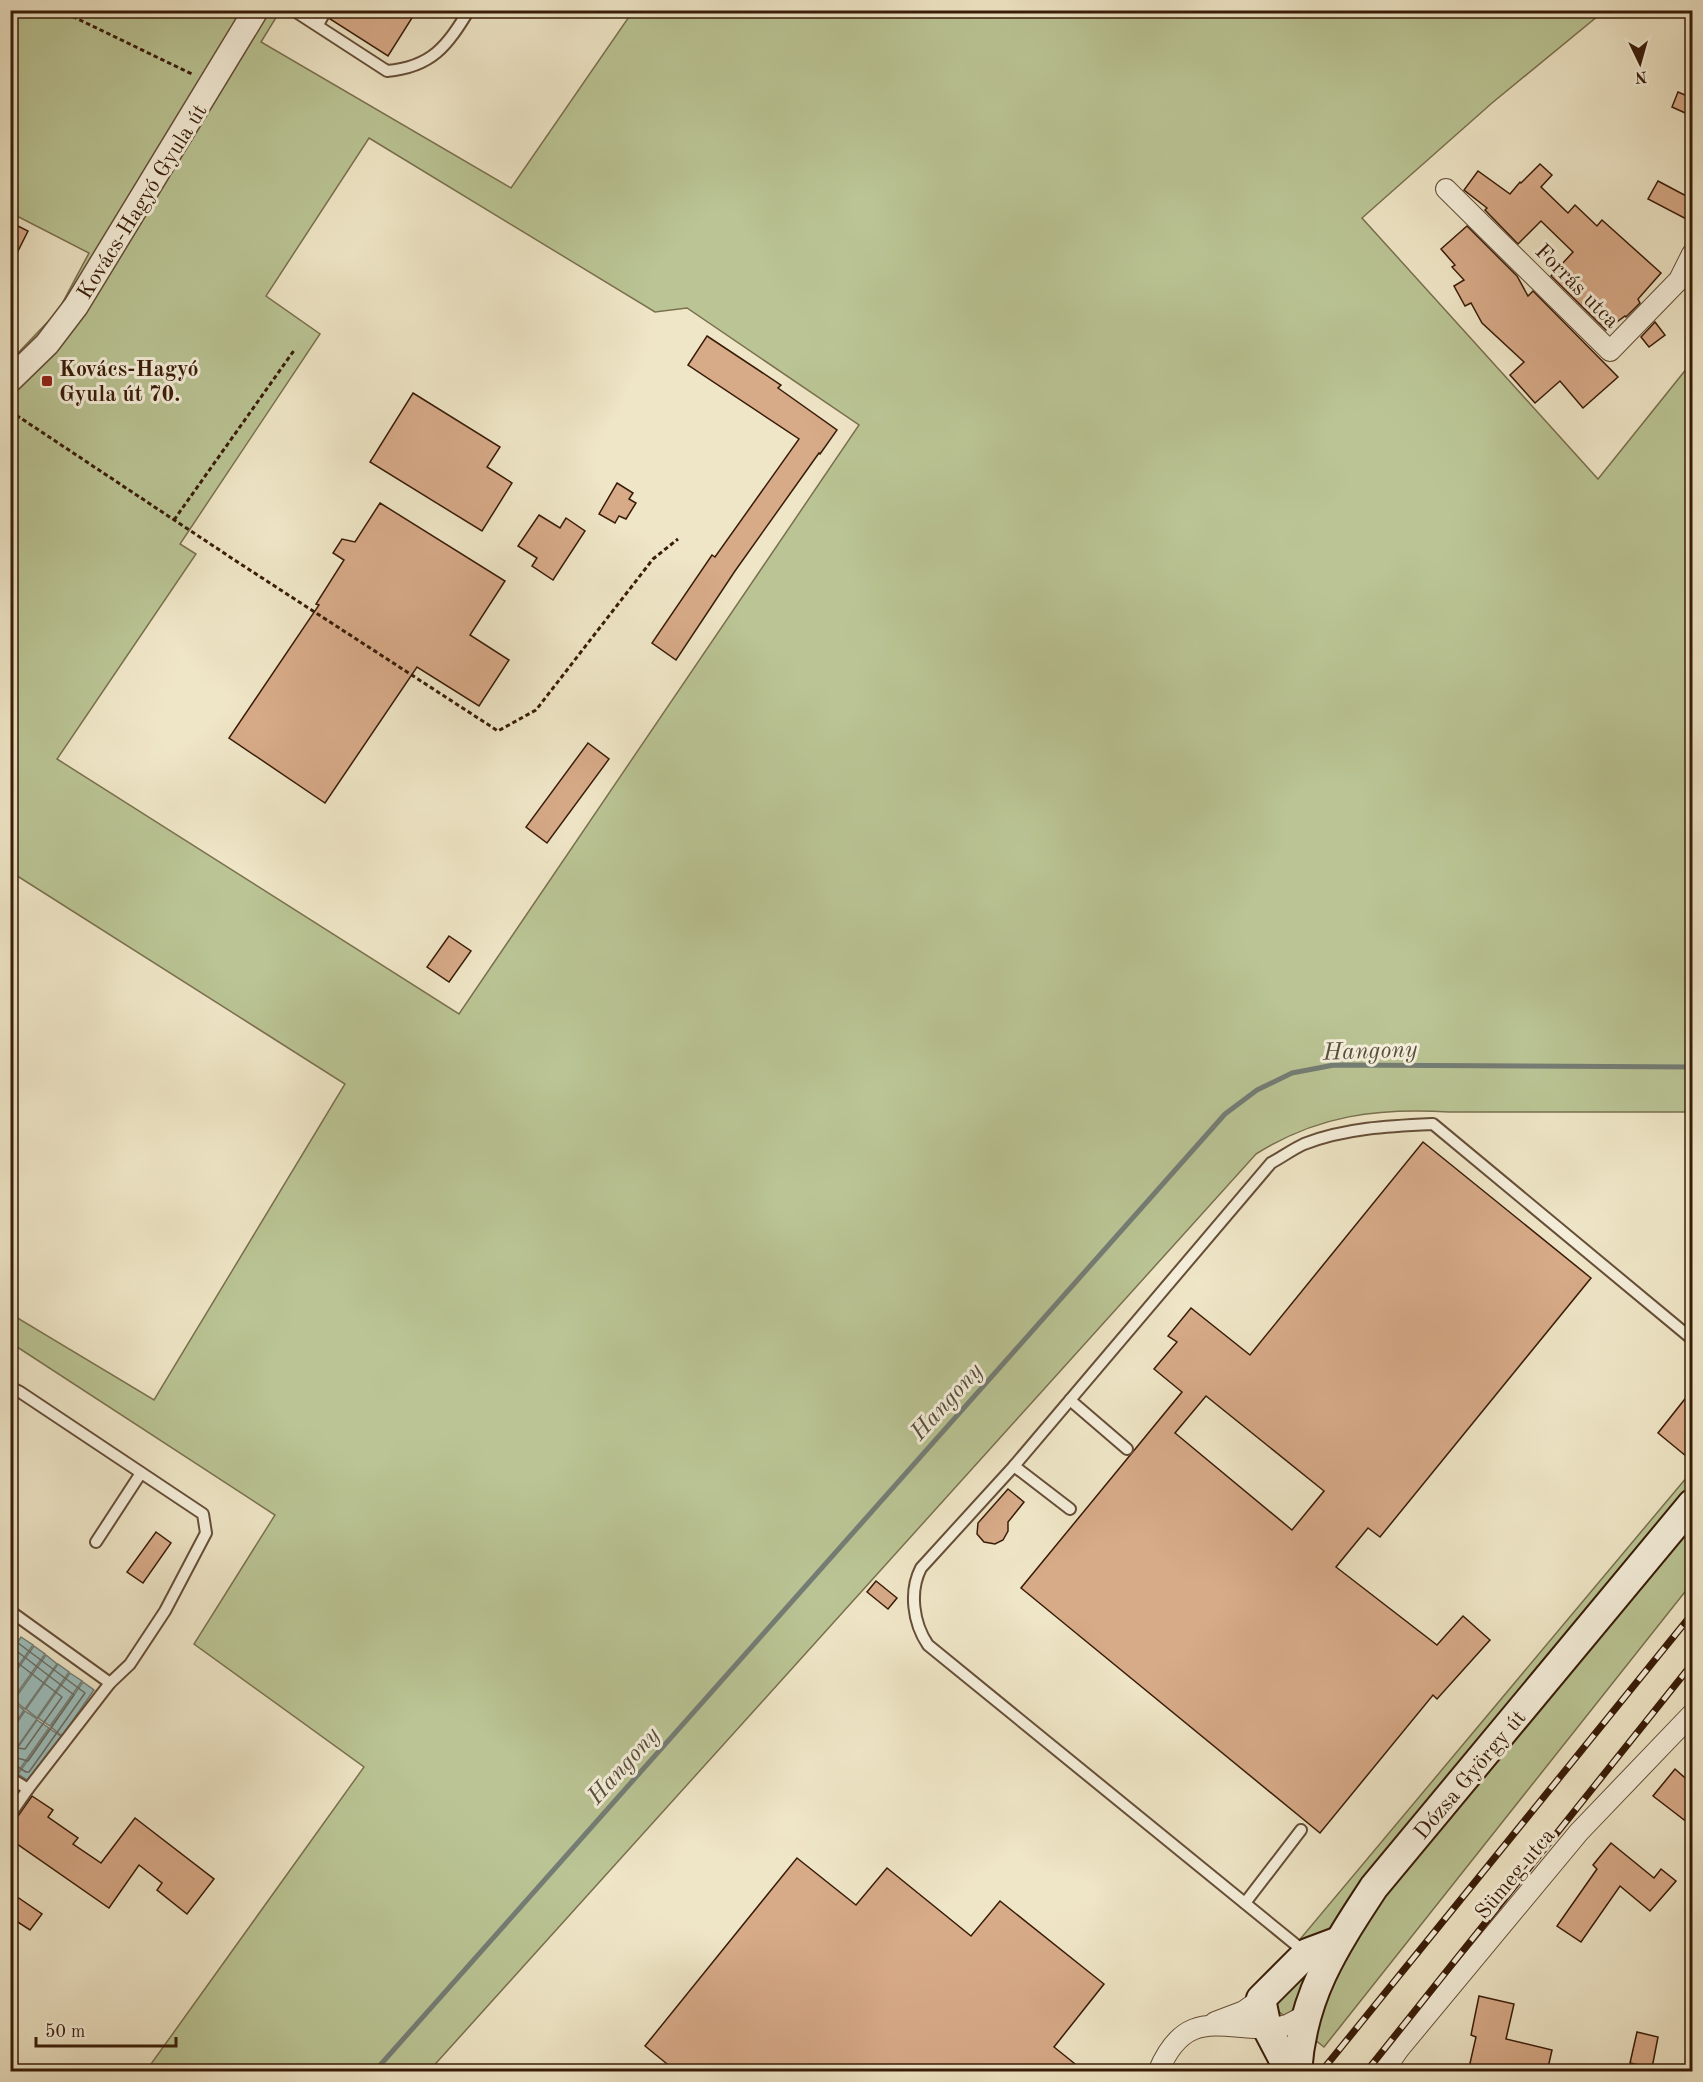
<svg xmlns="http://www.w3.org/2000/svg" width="1703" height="2082" font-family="'Old Standard TT',serif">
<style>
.green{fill:#bac494;stroke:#7a704e;stroke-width:1.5;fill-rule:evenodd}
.water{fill:#9cbebd;stroke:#747d75;stroke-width:1.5}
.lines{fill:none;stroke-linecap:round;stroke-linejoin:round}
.shore{stroke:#6a6d62;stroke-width:1.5}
.stream{stroke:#747d75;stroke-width:5}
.building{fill:#d7aa88;stroke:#391c08;stroke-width:1.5;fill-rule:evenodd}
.service-casing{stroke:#664e38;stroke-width:14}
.minor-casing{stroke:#664e38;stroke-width:22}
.tertiary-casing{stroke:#664e38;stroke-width:27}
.secondary-casing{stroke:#391c08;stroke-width:32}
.path{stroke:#391c08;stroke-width:3;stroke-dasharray:4.5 3;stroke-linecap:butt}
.service{stroke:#f5efdb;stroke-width:10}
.minor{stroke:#f5efdb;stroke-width:20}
.tertiary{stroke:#f5efdb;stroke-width:24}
.secondary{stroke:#f5efdb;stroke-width:28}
.rail-casing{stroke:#391c08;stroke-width:7}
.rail{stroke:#f5efdb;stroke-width:4.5;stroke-dasharray:14;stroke-linecap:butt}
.poi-dot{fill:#8f2418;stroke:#f5efdb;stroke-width:2}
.labels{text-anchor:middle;stroke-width:6;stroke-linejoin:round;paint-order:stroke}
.street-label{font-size:22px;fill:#391c08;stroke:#f5efdb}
.poi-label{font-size:22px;font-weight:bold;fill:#391c08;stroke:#f5efdb;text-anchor:start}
.water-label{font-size:24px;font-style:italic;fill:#574d3e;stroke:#f5efdb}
</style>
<rect width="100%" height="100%" fill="#efe6c7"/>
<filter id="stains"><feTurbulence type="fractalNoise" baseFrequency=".00333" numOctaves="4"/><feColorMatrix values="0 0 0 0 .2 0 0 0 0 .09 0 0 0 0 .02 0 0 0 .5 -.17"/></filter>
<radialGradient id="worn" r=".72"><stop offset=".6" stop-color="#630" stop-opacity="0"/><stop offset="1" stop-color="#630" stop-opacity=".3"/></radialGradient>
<g class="green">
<path d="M 11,11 L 280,11 L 261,42 L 511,188 L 633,11 L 1604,11 L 1492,103 L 1362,218 L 1598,479 L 1692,362 L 1692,1112 L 1449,1112 C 1377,1108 1318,1115 1256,1154 L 429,2071 L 146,2071 L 364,1767 L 194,1644 L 275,1515 L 11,1343 L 11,1314 L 154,1400 L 345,1084 L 11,872 L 10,344 L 18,353 L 58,311 L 89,253 L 11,213 ZM 369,138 L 655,312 L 687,308 L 859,425 L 459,1014 L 57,759 L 196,554 L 180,544 L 320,334 L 266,296 Z"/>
<path d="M 1692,1471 L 1692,1583 L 1324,2047 L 1255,1993 Z"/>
</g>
<g class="water">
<path d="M 21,1637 L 33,1645 L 11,1676 L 11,1652 Z"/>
<path d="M 34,1646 L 45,1654 L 13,1699 L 11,1697 L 11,1678 Z"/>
<path d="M 46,1655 L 57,1664 L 25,1709 L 14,1700 Z"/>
<path d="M 58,1664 L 69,1672 L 37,1718 L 26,1709 Z"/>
<path d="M 70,1673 L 82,1681 L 50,1726 L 38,1718 Z"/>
<path d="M 83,1682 L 94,1690 L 62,1736 L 51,1727 Z"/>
<path d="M 13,1702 L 24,1710 L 11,1730 L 11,1705 Z"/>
<path d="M 25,1711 L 37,1719 L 11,1756 L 11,1731 Z"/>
<path d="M 37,1720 L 49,1728 L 17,1773 L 11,1768 L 11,1757 Z"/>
<path d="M 50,1729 L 62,1737 L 30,1782 L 18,1774 Z"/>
</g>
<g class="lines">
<g class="shore">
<path d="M 10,1637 L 85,1693 L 29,1772 L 26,1772 L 15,1765 L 10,1764"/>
<path d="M 10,1646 L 74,1695 L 28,1761 L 10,1756"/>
<path d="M 10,1657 L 62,1697 L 25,1749 L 10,1747"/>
</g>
<path class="stream" d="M 374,2072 L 1225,1114 L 1257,1090 L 1292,1073 L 1334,1065 L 1692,1067"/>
</g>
<g class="building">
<path d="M 333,10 L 417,10 L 388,56 L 330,19 Z"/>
<path d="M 1678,92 L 1692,98 L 1692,116 L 1672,107 Z"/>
<path d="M 1540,164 L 1552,175 L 1541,187 L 1568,213 L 1575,205 L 1597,226 L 1602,220 L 1661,273 L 1638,299 L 1640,303 L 1626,317 L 1625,316 L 1606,330 L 1551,276 L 1573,252 L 1541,221 L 1518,244 L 1485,210 L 1487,208 L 1464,190 L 1478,171 L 1510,194 L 1520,182 L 1521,183 Z"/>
<path d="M 1658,181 L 1692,199 L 1692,222 L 1648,199 Z"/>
<path d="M 10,222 L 28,231 L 10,267 Z"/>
<path d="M 1467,226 L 1517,276 L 1528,296 L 1533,291 L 1618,377 L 1583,408 L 1560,381 L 1535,403 L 1510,375 L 1524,362 L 1482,323 L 1471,303 L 1465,306 L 1454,286 L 1464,280 L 1452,267 L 1455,265 L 1441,249 Z"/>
<path d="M 1655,322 L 1665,335 L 1649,347 L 1641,337 Z"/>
<path d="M 707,336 L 781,385 L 778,388 L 837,430 L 820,454 L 819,453 L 735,571 L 676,660 L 652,643 L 712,555 L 715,557 L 799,439 L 688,365 Z"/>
<path d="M 413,393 L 500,447 L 487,467 L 512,483 L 482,531 L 370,462 Z"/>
<path d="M 617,483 L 633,493 L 629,499 L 636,503 L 626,519 L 619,516 L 615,523 L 599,514 Z"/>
<path d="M 380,503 L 505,581 L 470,635 L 509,660 L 479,706 L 417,667 L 325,803 L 229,738 L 319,605 L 316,604 L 344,560 L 333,553 L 342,539 L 355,542 Z"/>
<path d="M 539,515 L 560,528 L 566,518 L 585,531 L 553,580 L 532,566 L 537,558 L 518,546 Z"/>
<path d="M 588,743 L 609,759 L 547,843 L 526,827 Z"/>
<path d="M 449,936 L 471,951 L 449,982 L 427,967 Z"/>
<path d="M 1423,1142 L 1591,1278 L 1380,1537 L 1368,1528 L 1336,1567 L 1437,1645 L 1463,1616 L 1490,1640 L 1437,1699 L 1433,1695 L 1320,1833 L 1021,1588 L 1182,1392 L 1154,1369 L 1177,1342 L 1168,1336 L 1191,1308 L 1250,1355 ZM 1206,1396 L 1324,1491 L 1292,1530 L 1175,1433 Z"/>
<path d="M 1692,1390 L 1692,1461 L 1658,1433 Z"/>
<path d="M 1008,1489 L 1024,1502 L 1008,1522 L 1008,1531 L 1003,1540 L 995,1544 L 984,1542 L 977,1534 L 978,1523 Z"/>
<path d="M 156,1532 L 171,1543 L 143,1583 L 127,1572 Z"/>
<path d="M 876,1581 L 897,1598 L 888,1609 L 867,1592 Z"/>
<path d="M 1675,1769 L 1692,1784 L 1692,1826 L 1653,1796 Z"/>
<path d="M 32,1796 L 53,1810 L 48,1817 L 78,1838 L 73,1844 L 101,1863 L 135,1818 L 214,1879 L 187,1914 L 157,1890 L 162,1883 L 139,1865 L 109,1908 L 10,1839 L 10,1822 L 16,1819 Z"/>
<path d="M 1611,1843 L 1654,1878 L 1661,1869 L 1676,1881 L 1650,1911 L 1620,1886 L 1581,1942 L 1557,1926 L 1597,1869 L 1593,1865 Z"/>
<path d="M 797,1858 L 856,1905 L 887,1868 L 971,1936 L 1000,1901 L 1104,1984 L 1054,2047 L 1085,2072 L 677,2072 L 645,2046 Z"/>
<path d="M 10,1892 L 42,1914 L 30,1930 L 10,1917 Z"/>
<path d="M 1479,1996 L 1514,2004 L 1506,2039 L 1552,2050 L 1547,2072 L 1468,2072 L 1476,2037 L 1471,2035 Z"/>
<path d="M 1637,2032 L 1658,2037 L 1652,2068 L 1630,2063 Z"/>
</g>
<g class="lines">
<defs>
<g id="service">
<path d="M 293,10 L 387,71 C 432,67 447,46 469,10"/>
<path d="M 318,25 L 326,10"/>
<path d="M 10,1387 L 20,1392 L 203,1514 L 206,1533 L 165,1611 L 130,1664 L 110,1683 L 28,1789 L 10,1815"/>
<path d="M 1070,1400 L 1127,1449"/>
<path d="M 1014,1466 L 1070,1509"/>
<path d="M 96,1542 L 141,1473"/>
<path d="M 10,1611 L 110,1683"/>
<path d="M 10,1778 L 28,1789"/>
<path d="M 1245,1903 L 1301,1830"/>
<path d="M 1306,1953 L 928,1645 C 913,1623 909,1591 921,1568 L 1014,1466 L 1271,1163 C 1282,1157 1293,1149 1304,1144 C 1345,1128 1390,1126 1433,1124 L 1692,1339"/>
<path d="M 10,1975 L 11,1975"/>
</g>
<g id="minor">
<path d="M 1446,189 L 1610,351 L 1679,280 L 1692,254"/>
<path d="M 1215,2022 L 1244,2011 L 1261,1999"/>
<path d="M 1158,2072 C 1186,2005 1222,2031 1276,2028 L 1287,2025 L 1306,2015"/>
<path d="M 1383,2072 L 1399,2049 L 1579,1832 L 1692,1714"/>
</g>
<path id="tertiary" d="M 10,380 L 47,344 L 76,306 L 256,10"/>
<g id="secondary">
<path d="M 1290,2072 L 1267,2028 L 1261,1999 L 1307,1953 L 1339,1941"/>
<path d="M 1297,2072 C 1302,1996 1334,1948 1374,1887 L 1692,1504"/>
</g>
</defs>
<use href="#service" class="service-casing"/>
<use href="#minor" class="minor-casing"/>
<use href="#tertiary" class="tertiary-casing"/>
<use href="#secondary" class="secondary-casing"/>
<g class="path">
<path d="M 59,10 L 192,74"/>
<path d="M 10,411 L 236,561 L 498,731 L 536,710 L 653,559 L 678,539"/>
<path d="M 174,520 L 295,349"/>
</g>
<use href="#service" class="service"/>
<use href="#minor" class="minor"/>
<use href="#tertiary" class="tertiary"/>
<use href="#secondary" class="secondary"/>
<defs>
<g id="rail">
<path d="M 1321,2072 L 1692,1614"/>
<path d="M 1366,2072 L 1692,1664"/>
</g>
</defs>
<use href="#rail" class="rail-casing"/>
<use href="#rail" class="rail"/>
</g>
<rect class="poi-dot" x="41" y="375" width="12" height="12" rx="3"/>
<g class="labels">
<g class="street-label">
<text transform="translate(141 201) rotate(-58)" y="8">Kovács-Hagyó Gyula út</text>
<text transform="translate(1578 285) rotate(45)" y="8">Forrás utca</text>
<text transform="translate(1469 1774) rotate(-50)" y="8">Dózsa György út</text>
<text transform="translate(1514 1873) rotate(-50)" y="8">Sümeg utca</text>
</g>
<g class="poi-label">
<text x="59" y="376">Kovács-Hagyó<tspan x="59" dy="25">Gyula út 70.</tspan></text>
</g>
<g class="water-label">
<text transform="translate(1370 1050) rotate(-2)" y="8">Hangony</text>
<text transform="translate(946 1401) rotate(-48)" y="8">Hangony</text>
<text transform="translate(623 1765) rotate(-48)" y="8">Hangony</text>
</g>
</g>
<rect width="1703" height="2082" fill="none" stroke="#efe6c7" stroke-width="36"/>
<rect x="12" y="12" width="1679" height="2058" fill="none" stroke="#391c08" stroke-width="3"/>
<rect x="18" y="18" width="1667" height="2046" fill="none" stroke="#391c08" stroke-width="1.5"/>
<g transform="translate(1640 63) rotate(175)" stroke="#f5efdb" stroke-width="4.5" paint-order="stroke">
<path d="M0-4.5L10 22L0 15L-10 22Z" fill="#391c08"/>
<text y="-9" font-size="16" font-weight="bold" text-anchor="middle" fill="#391c08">N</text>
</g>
<path d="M36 2037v9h140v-9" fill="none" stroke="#391c08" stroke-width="3"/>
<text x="45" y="2037" font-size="18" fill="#391c08" stroke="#f5efdb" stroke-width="4.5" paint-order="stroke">50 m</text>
<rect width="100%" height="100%" filter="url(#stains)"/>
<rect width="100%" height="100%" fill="url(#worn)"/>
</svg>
